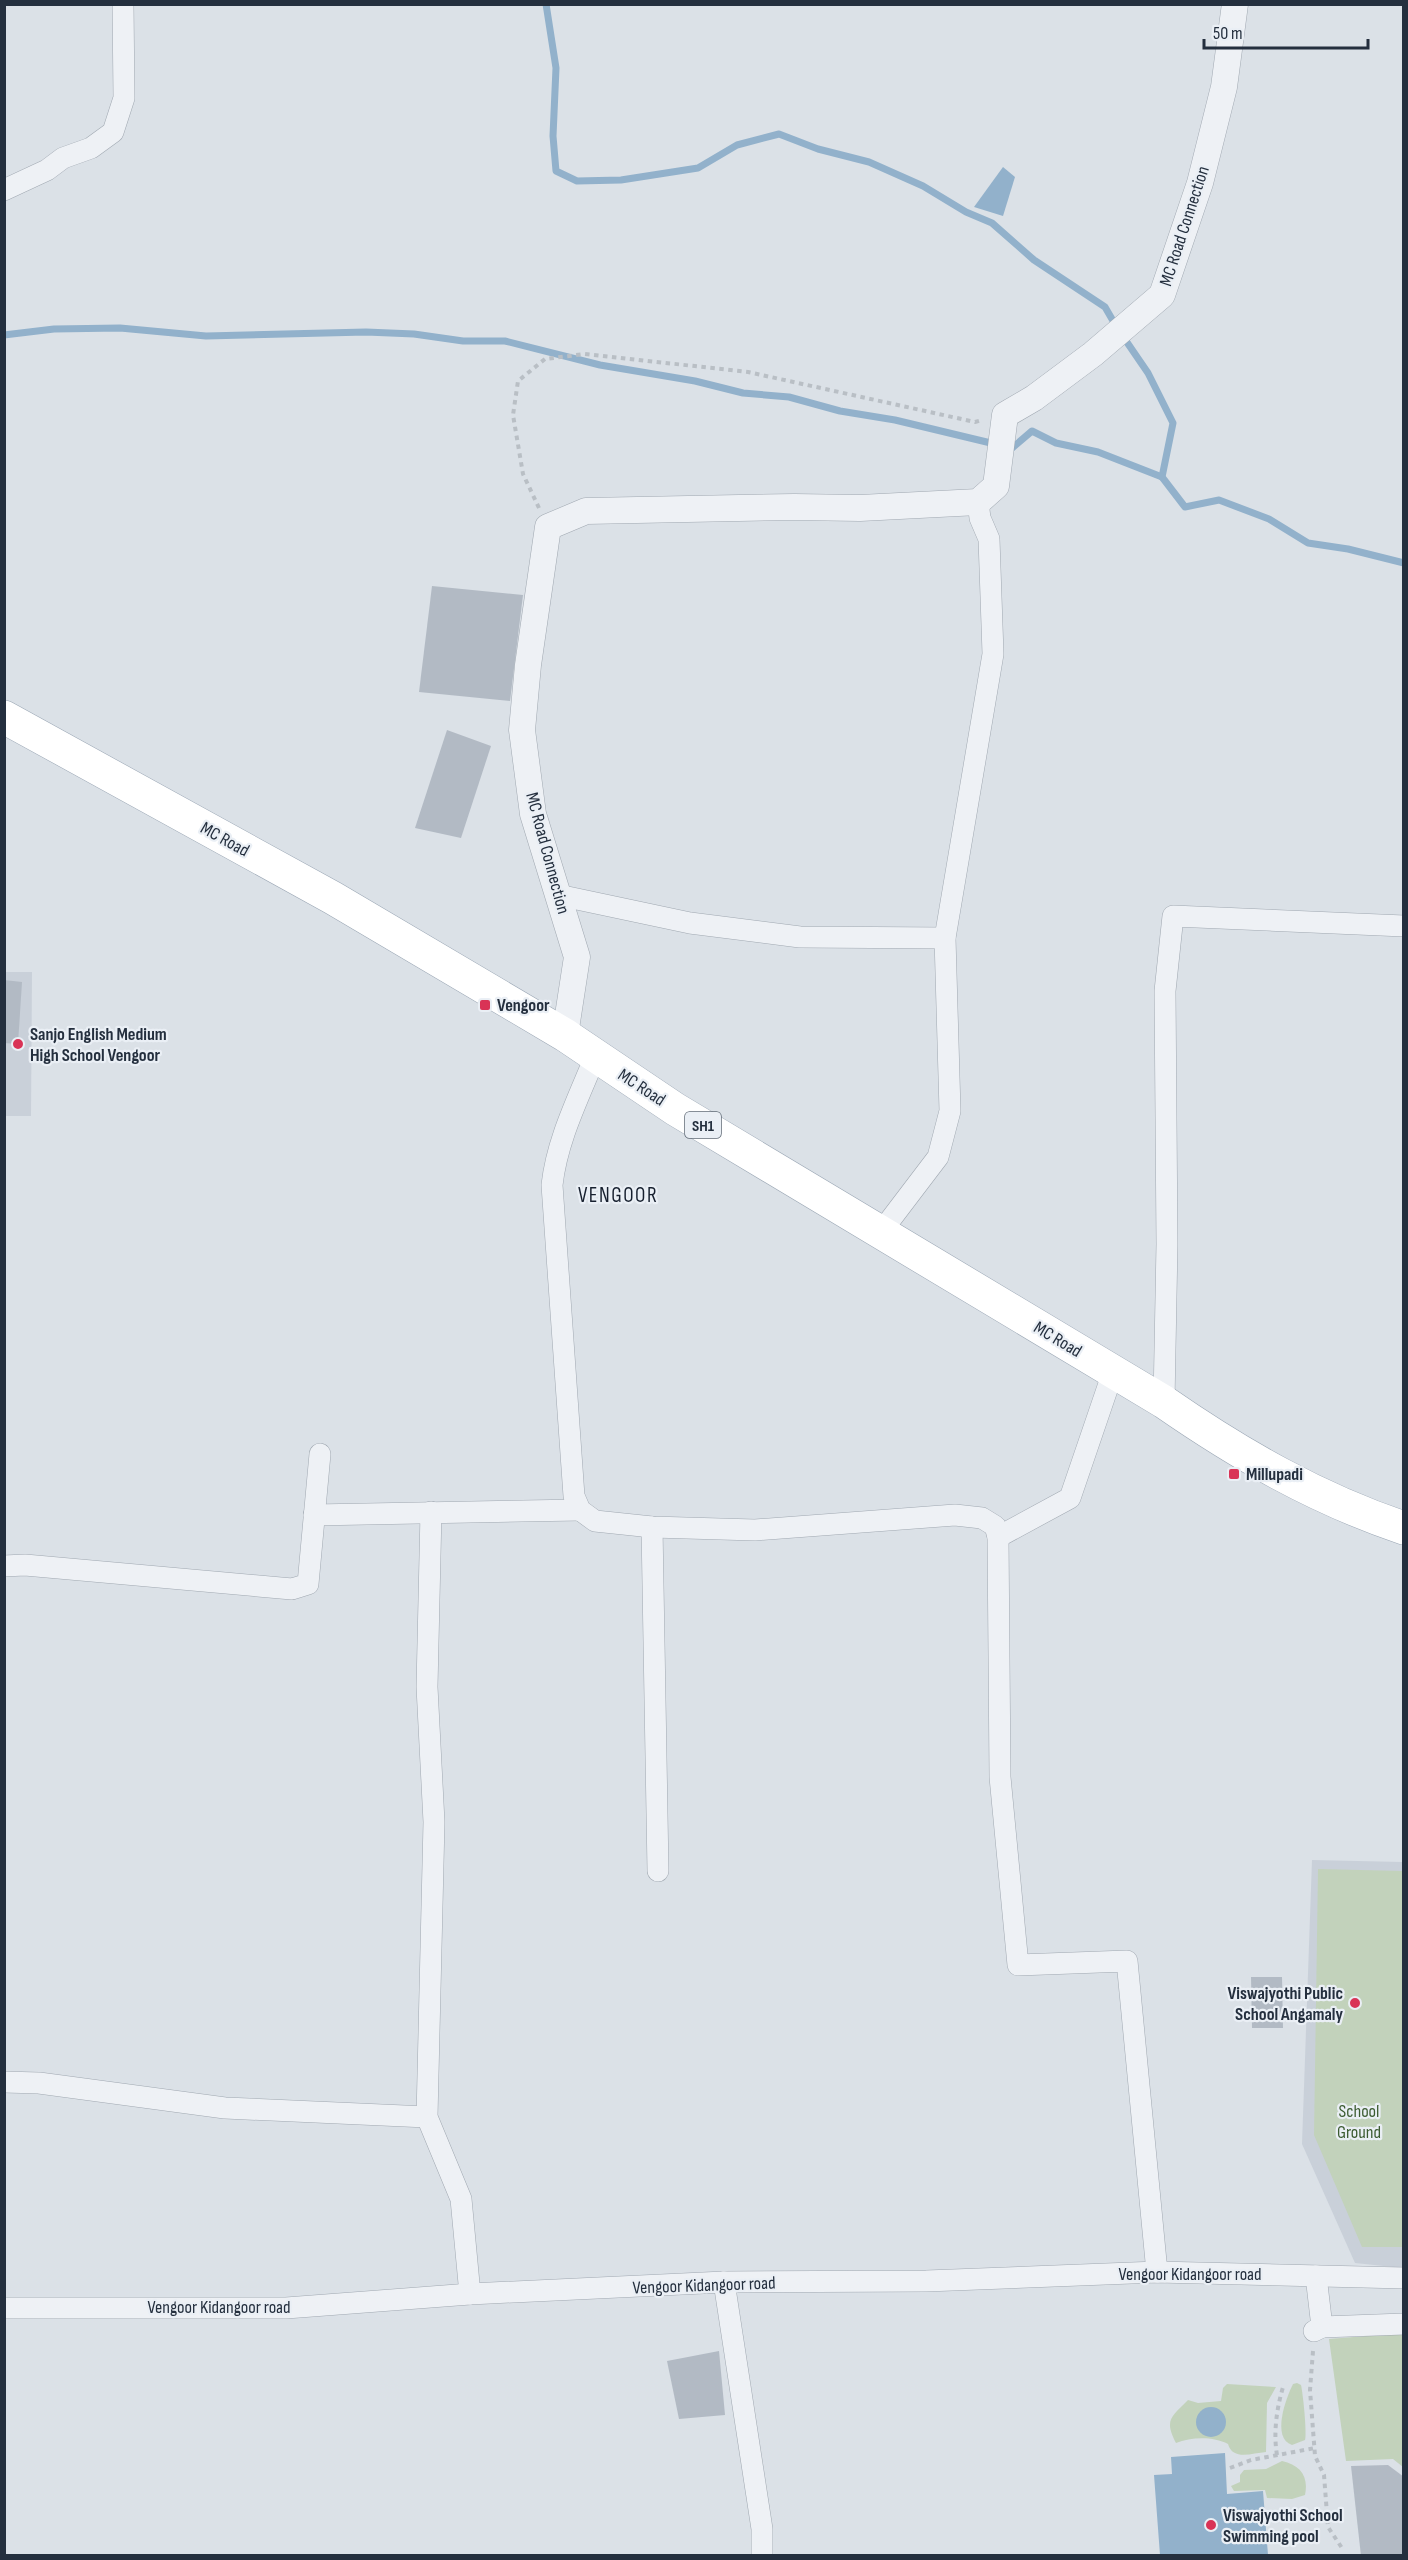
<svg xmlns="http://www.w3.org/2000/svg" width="1408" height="2560" font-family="'Sofia Sans Condensed',sans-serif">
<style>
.built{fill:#c9d0d9}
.green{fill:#c2d2bb}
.water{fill:#92b1cb}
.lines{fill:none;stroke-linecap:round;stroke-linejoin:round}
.stream{stroke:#92b1cb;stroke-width:7}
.building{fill:#b2bac4}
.minor-casing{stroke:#a0a8b1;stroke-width:22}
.tertiary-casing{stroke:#a0a8b1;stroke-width:27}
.primary-casing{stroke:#9aa6b4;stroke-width:34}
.path{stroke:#b9bfc5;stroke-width:4;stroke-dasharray:4.5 4.5;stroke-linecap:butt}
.minor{stroke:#eef1f5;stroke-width:21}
.tertiary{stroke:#eef1f5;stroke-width:26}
.primary{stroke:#fff;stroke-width:33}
.poi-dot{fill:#d93356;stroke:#eaeff5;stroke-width:2}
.labels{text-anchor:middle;stroke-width:4.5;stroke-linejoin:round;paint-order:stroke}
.shield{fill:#eaeff5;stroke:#5f6975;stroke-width:1.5}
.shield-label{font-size:16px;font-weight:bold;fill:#242f3e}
.street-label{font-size:18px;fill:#242f3e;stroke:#eaeff5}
.poi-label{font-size:18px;font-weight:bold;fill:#242f3e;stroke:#eaeff5;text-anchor:start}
.park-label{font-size:18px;fill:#3b5b30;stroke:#eaeff5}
.quarter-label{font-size:21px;letter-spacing:1.5px;fill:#17202f;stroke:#eaeff5}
</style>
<rect width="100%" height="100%" fill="#dbe1e7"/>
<g class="built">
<path d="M 5,972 L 32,972 L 31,1116 L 5,1116 Z"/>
<path d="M 1312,1860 L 1403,1862 L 1403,2268 L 1355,2263 L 1302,2144 Z"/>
</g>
<g class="green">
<path d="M 1318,1869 L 1403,1871 L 1403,2247 L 1362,2247 L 1314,2135 Z"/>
<path d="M 1403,2333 L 1403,2467 L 1393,2459 L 1346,2461 L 1329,2339 Z"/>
<path d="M 1297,2383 L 1301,2385 C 1303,2393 1307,2434 1305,2440 L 1292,2445 C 1271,2438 1286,2398 1293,2384 Z"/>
<path d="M 1227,2384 L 1276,2387 L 1267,2403 L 1266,2452 C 1252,2453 1233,2461 1228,2444 C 1213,2436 1191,2437 1176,2443 C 1164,2420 1171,2417 1188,2400 L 1198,2403 L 1221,2401 L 1223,2388 Z"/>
<path d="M 1282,2461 C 1300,2465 1309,2476 1305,2495 L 1292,2499 L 1267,2498 L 1265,2490 L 1234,2491 L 1231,2486 L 1240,2482 L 1240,2475 L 1244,2470 L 1266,2469 Z"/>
</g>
<g class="water">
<path d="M 1003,167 L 1015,177 L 1003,216 L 974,207 Z"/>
<circle cx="1211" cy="2422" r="15"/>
<path d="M 1225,2453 L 1227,2494 L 1263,2491 L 1268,2555 L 1160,2555 L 1154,2475 L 1172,2474 L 1171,2457 Z"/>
</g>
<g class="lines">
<g class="stream">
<path d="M 546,4 L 556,68 L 553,136 L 556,171 L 577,181 L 621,180 L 698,168 L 737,145 L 779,134 L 818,149 L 869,162 L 923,186 L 966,212 L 992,223 L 1034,260 L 1105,307 L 1116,326"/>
<path d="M 4,335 L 54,329 L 120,328 L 206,336 L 366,332 L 414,334 L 463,341 L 505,341 L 600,365 L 695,381 L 743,393 L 789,397 L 840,411 L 895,420 L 995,444"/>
<path d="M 1122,335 L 1148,373 L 1173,423 L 1162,477 L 1185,507 L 1219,500 L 1269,519 L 1308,543 L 1348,549 L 1404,563"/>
<path d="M 1006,448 L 1011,449 L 1032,431 L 1056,443 L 1098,452 L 1162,477"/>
</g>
</g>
<g class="building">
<path d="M 432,586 L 523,595 L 510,701 L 419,692 Z"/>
<path d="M 447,730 L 491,746 L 461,838 L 415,828 Z"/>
<path d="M 4,980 L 22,982 L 18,1044 L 4,1043 Z"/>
<path d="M 1251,1977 L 1282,1977 L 1283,2028 L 1252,2028 Z"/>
<path d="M 719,2351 L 725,2415 L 679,2419 L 667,2361 Z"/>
<path d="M 1388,2465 L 1404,2477 L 1404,2556 L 1361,2556 L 1351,2466 Z"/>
</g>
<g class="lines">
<defs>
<g id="minor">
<path d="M 4,190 L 47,170 L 63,158 L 91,148 L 113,132 L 124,98 L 123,4"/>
<path d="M 558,895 L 690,923 L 800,937 L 945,938"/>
<path d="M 595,1057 C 578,1099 557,1140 552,1185 L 574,1496 L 580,1510 L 595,1521 L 652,1527 L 755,1530 L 955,1515 L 982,1518 L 995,1526 L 998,1537 L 1000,1777 L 1018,1965 L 1127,1961 L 1157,2272"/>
<path d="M 881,1232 L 938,1157 L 950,1111 L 945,938 L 993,654 L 989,539 L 980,518 L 978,502"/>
<path d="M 1164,1402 L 1167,1244 L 1165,991 L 1173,916 L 1404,926"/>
<path d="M 431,1512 L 427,1687 L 434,1822 L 427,2117 L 461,2199 L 470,2294"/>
<path d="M 314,1515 L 580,1510"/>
<path d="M 652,1527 L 658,1871"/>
<path d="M 998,1537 L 1070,1498 L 1113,1372"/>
<path d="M 4,1566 L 25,1565 L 292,1589 L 308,1584 L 320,1454"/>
<path d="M 4,2082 L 39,2083 L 225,2108 L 427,2117"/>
<path d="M 724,2282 L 762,2529 L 762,2556"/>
<path d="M 4,2308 L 286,2308 L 470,2294 L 724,2282 L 926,2281 L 1157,2272 L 1404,2278"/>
<path d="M 1322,2327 L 1404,2324"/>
<path d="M 1314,2331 L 1322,2327 L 1316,2276"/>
</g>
<path id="tertiary" d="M 565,1035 L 577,957 L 533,814 L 522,730 L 528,665 L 548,527 L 586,511 L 794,507 L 860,508 L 978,502 L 996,486 L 1005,415 L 1034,398 L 1093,354 L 1162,295 L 1200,183 L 1224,87 L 1235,4"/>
<path id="primary" d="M 4,717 L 333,898 L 565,1035 L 675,1109 L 1164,1402 C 1239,1454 1317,1499 1404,1528"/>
</defs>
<use href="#minor" class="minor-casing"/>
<use href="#tertiary" class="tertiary-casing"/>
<use href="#primary" class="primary-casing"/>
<g class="path">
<path d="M 539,508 L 523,474 L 513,415 L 518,381 L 545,359 L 585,354 L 748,372 L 975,422 L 982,420"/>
<path d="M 1313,2351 L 1310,2390 L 1315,2456 L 1324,2475 L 1328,2527 L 1342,2548"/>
<path d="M 1277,2455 C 1273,2432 1277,2406 1284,2384"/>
<path d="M 1230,2468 L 1251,2460 L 1315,2448"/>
</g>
<use href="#minor" class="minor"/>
<use href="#tertiary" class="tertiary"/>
<use href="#primary" class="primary"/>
</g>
<g class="poi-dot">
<rect x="479" y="999" width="12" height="12" rx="3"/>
<circle cx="18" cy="1044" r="6"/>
<rect x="1228" y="1468" width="12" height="12" rx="3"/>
<circle cx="1355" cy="2003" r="6"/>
<circle cx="1211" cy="2525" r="6"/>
</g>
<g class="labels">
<rect class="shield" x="685" y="1112" width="36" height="26" rx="4.5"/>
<g class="shield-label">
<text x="703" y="1131">SH1</text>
</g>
<g class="street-label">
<text transform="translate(1184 226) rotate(-72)" y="6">MC Road Connection</text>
<text transform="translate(225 839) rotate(29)" y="6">MC Road</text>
<text transform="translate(548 853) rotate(75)" y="6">MC Road Connection</text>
<text transform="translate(642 1087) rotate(33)" y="6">MC Road</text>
<text transform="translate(1058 1339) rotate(31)" y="6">MC Road</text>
<text x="1190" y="2280">Vengoor Kidangoor road</text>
<text transform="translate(704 2285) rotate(-2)" y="6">Vengoor Kidangoor road</text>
<text x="219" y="2313">Vengoor Kidangoor road</text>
</g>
<g class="poi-label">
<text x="497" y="1011">Vengoor</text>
<text x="30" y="1040">Sanjo English Medium<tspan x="30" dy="21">High School Vengoor</tspan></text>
<text x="1246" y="1480">Millupadi</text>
<text x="1343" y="1999" text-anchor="end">Viswajyothi Public<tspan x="1343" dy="21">School Angamaly</tspan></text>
<text x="1223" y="2521">Viswajyothi School<tspan x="1223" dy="21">Swimming pool</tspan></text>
</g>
<g class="park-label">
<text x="1359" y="2117">School<tspan x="1359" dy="21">Ground</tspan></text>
</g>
<g class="quarter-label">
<text x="618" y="1202">VENGOOR</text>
</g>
</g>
<rect width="1408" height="2560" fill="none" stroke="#242f3e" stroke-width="12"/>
<path d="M1204 39v9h164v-9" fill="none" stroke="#242f3e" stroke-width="3"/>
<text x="1213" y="39" font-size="18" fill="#242f3e" stroke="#eaeff5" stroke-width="4.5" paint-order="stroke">50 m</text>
</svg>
